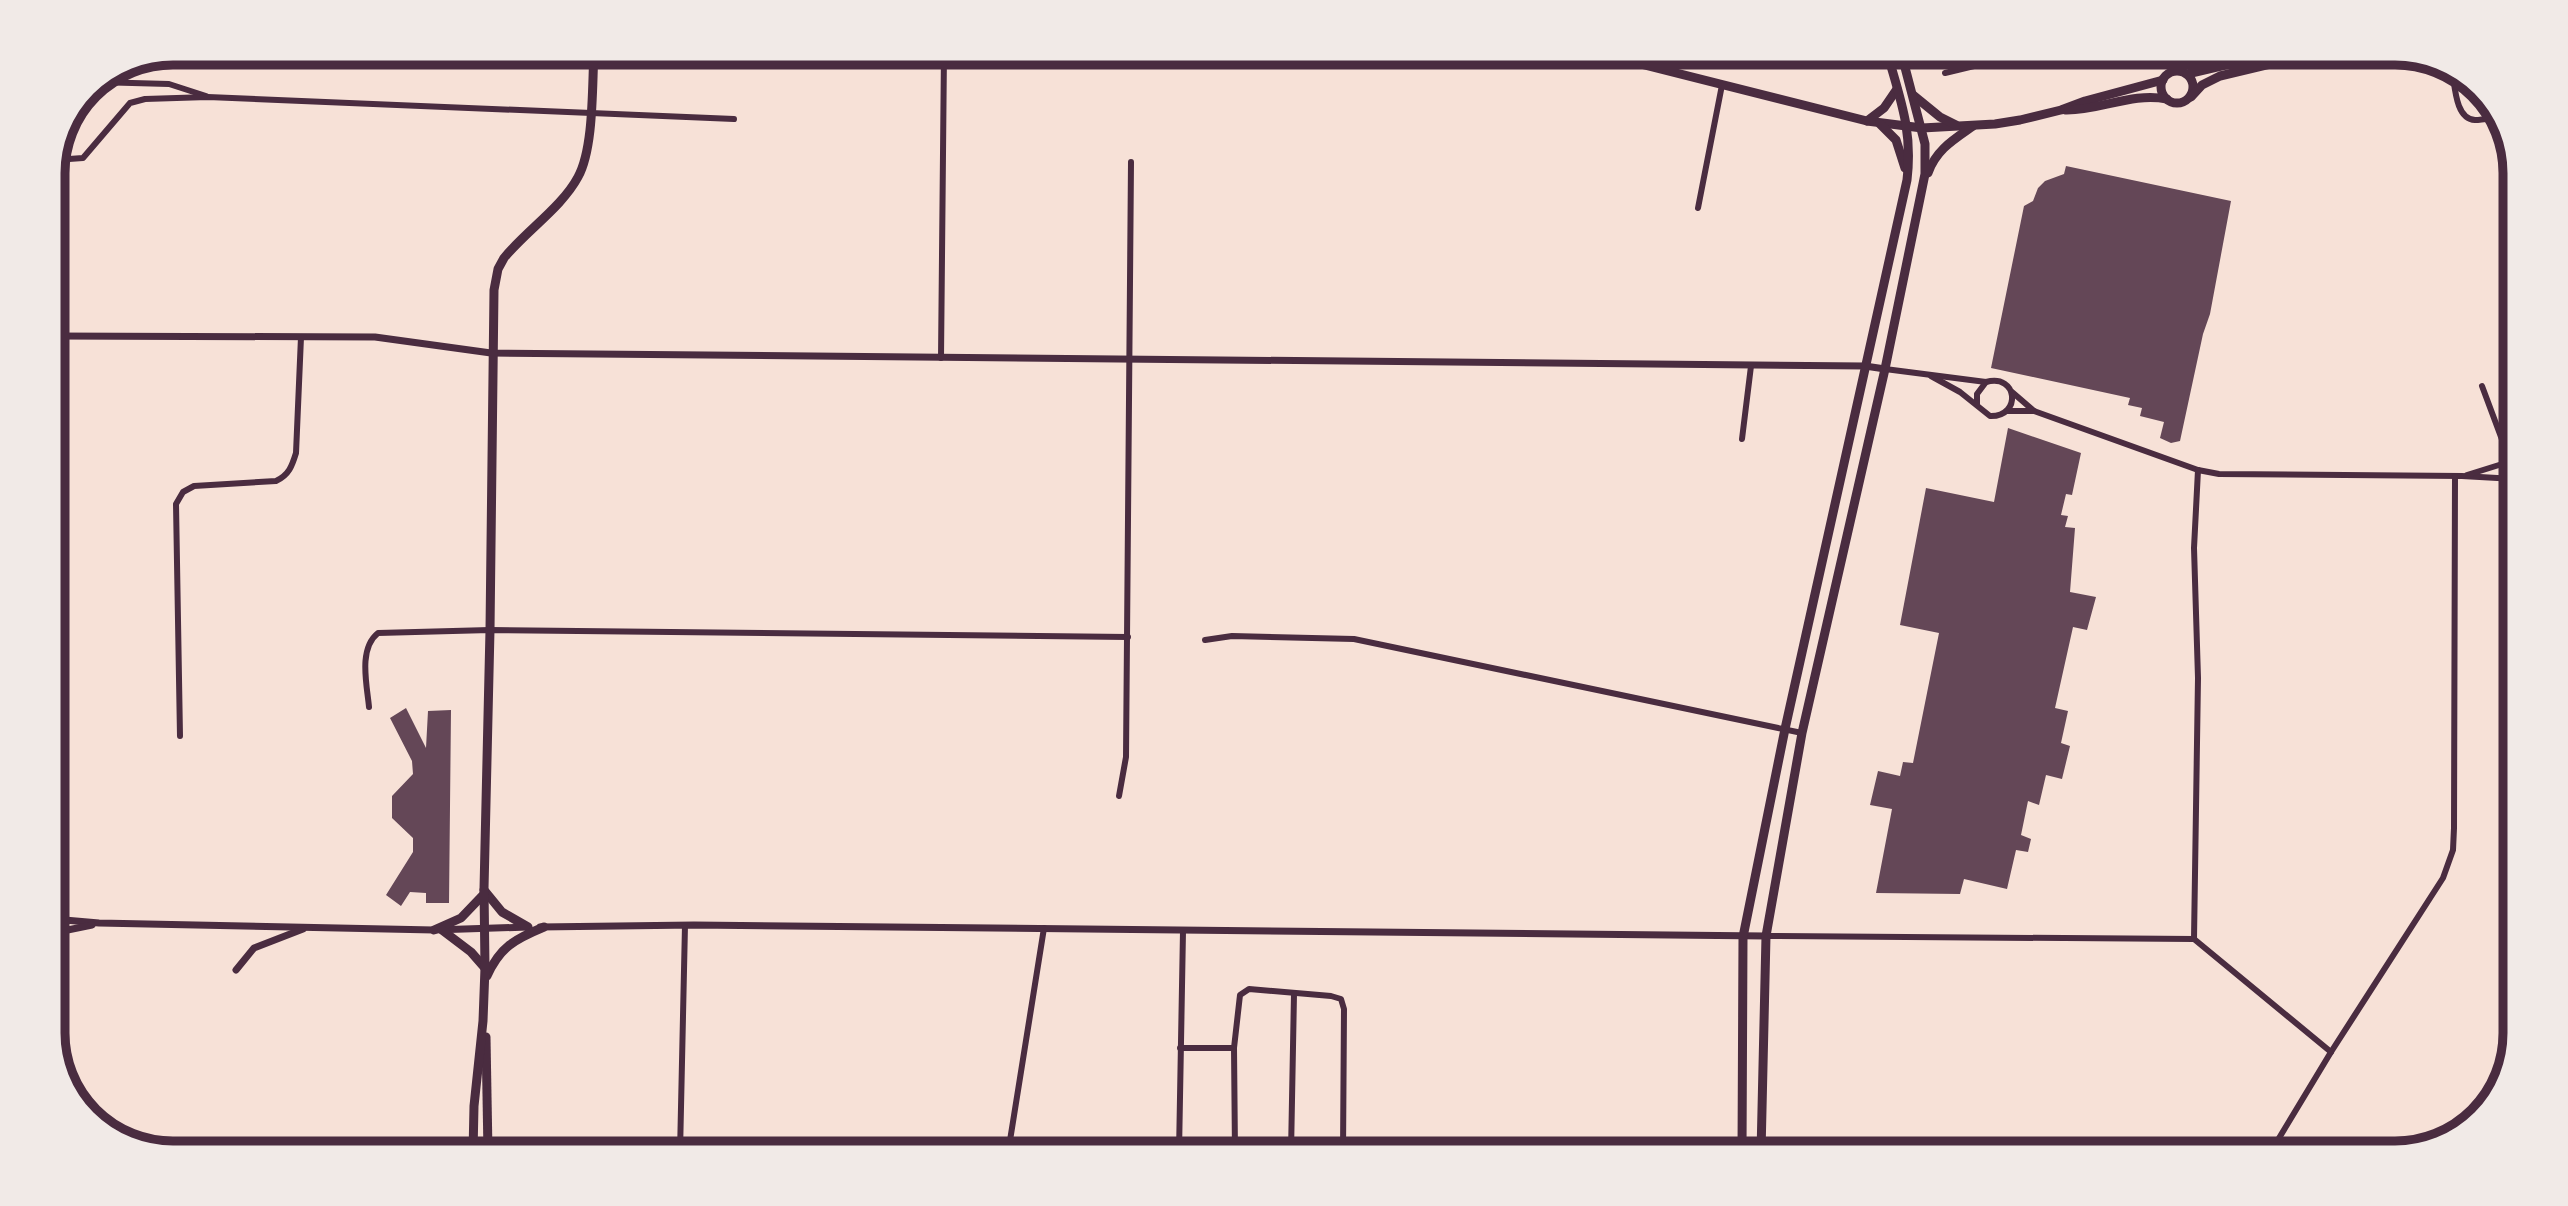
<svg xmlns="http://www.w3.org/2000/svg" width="2568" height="1206" font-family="'IBM Plex Serif',serif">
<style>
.building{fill:#644757}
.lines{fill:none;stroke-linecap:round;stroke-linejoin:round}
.minor{stroke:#4a2c40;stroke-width:6}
.tertiary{stroke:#4a2c40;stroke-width:7}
.secondary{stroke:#4a2c40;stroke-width:9}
.rim{fill:none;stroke:#4a2c40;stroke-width:9}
</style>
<rect width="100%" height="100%" fill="#f7e1d7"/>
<g class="building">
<path d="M 2066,166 L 2231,201 L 2210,314 L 2203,334 L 2180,441 L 2171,443 L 2160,438 L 2164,422 L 2140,416 L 2142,408 L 2128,405 L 2130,398 L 1991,368 L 2024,206 L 2033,201 L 2038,188 L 2045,181 L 2064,174 Z"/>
<path d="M 2008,428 L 2081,453 L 2072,495 L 2066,494 L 2061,515 L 2068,516 L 2065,527 L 2075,528 L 2070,592 L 2096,597 L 2087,630 L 2073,627 L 2055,708 L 2068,711 L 2061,743 L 2070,746 L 2062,779 L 2046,775 L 2039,805 L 2028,801 L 2021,835 L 2031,839 L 2028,852 L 2016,850 L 2007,889 L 1964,879 L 1960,894 L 1876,893 L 1892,809 L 1870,805 L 1878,771 L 1900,776 L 1903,762 L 1913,763 L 1939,633 L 1900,625 L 1926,488 L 1994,502 Z"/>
<path d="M 406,708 L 426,748 L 428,711 L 451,710 L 449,903 L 426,903 L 426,893 L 410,892 L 401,906 L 386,895 L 413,852 L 413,838 L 392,818 L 392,796 L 413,774 L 412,761 L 390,718 Z"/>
<path d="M 125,1143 L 155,1143 L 155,1150 L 126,1144 Z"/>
</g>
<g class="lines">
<g class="minor">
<path d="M 2452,70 C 2455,85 2455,119 2475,120 C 2483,120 2491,118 2499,117"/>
<path d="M 1673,73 L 1677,52"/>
<path d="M 1945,73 L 2032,52"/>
<path d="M 95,82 L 169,84 L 206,96"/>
<path d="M 55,160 L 83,158 L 130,103 L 145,99 L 208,97 L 734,119"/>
<path d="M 1698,208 L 1722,85"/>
<path d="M 941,358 L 944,52"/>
<path d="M 1885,369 L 1986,382"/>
<path d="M 1931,376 L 1960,392 L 1990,416 C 2022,417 2018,373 1986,382 L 1977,394 L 1977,404"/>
<path d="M 2482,386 L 2510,461"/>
<path d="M 2012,392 L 2034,411 L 2198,470 L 2219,474 L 2462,476 L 2515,479"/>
<path d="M 2007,411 L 2034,411"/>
<path d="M 1742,439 L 1751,366"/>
<path d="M 2467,475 L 2515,460"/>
<path d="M 1205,640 L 1232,636 L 1354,639 L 1802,733"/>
<path d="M 369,707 C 367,685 358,649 378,633 L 490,630 L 1128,637"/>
<path d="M 180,736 L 176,504 L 183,492 L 194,486 L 276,481 C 289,475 292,466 296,453 L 301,337"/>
<path d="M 1119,796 L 1126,757 L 1131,162"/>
<path d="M 1766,936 L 2194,939 L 2331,1052"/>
<path d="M 2194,939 L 2198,678 L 2194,548 L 2198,470"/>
<path d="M 1180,1048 L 1234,1048"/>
<path d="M 680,1153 L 685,925"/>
<path d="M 1008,1153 L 1044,928"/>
<path d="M 1179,1153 L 1183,931"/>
<path d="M 1235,1153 L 1234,1048 L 1240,995 L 1249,989 L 1331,996 L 1341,999 L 1344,1009 L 1343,1153"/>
<path d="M 1291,1153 L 1294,994"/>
<path d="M 2270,1153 L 2331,1052 L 2443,878 L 2453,850 L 2454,828 L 2455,476"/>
</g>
<g class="tertiary">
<path d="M 53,336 L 375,337 L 491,353 L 1865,366 L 1885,369"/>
<path d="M 53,919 L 99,923 L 434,930 L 528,927"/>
<path d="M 540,927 L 694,925 L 1766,936"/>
<path d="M 53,933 L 92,925"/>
<path d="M 236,970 L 254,948 L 303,929"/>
</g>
<g class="secondary">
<path d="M 1593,52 L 1867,121 L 1922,128 L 1995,124 L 2020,120 L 2061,110 L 2085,101 L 2163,80"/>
<circle cx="2177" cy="87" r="16"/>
<path d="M 2187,74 L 2281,52"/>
<path d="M 1913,95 L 1940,117 L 1956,125"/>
<path d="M 2191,97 L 2202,85 L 2220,76 L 2321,52"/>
<path d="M 2065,110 C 2100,111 2131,92 2167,99"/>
<path d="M 1867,121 L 1884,108 L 1897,89"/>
<path d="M 1880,124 L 1896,140 L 1905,168"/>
<path d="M 1928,173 C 1936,150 1953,140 1973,126"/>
<path d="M 484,890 L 502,912 L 528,927"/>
<path d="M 434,930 L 461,918 L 484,894"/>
<path d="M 442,930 L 471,952 L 485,968"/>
<path d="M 487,976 C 500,947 515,939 544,927"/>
<path d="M 486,1037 L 488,1153"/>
<path d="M 473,1153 L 474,1106 L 483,1021 L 485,968 L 484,889 L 490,630 L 494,290 L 498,269 L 504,258 C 526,231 562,207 578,177 C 594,148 592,86 594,52"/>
<path d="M 1742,1153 L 1743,937 L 1785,729 L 1907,180 C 1913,130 1900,99 1887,52"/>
<path d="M 1761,1153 L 1766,936 L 1802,733 L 1885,369 L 1925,174 L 1925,144 L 1901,52"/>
</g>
</g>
<path d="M0 0H2568V1206H0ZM173 65H2395A108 108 0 0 1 2503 173V1033A108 108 0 0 1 2395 1141H173A108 108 0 0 1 65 1033V173A108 108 0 0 1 173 65Z" fill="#f1eae7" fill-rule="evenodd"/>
<path class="rim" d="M173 65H2395A108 108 0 0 1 2503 173V1033A108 108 0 0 1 2395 1141H173A108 108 0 0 1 65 1033V173A108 108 0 0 1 173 65Z"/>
</svg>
